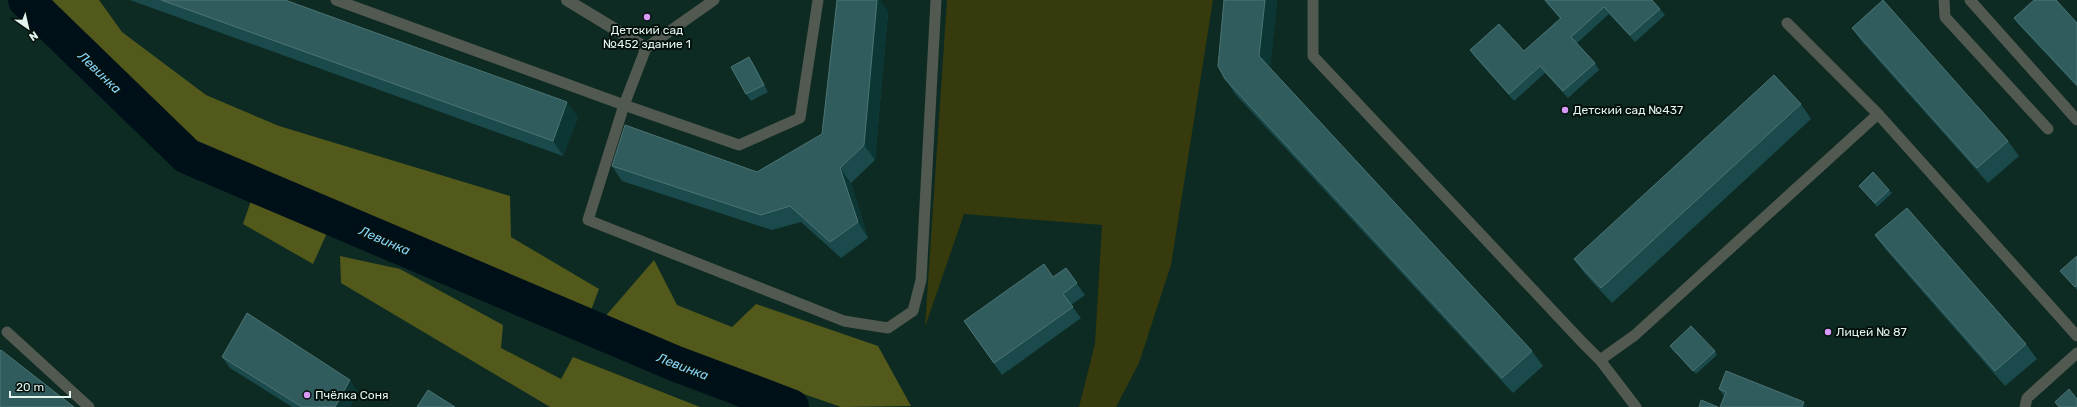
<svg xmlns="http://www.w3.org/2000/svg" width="2077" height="407" font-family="Rubik,sans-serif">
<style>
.green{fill:#363a0c}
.forest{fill:#53591b}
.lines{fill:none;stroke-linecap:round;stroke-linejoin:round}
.river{stroke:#001019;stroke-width:36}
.service{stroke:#515950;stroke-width:11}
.minor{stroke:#515950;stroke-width:12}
.wall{fill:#1b4a4c}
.shaded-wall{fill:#0c3634}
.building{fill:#315c5e;stroke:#4c7474}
.poi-dot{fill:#d89af8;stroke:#05110d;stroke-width:1.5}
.labels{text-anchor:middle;stroke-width:4;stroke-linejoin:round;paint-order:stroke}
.poi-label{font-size:12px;fill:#e3f4ee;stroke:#05110d;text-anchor:start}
.water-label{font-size:13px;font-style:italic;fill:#88d6fa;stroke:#05110d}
</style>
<rect width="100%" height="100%" fill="#0d2b22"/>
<path class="green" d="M 947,0 L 1213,0 L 1171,265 L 1139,363 L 1116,407 L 1079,407 L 1095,344 L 1102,225 L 964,214 L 925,327 Z"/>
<g class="forest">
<path d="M 45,0 L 99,0 L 122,32 L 206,95 L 279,126 L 510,196 L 511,237 L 599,289 L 590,313 L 192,150 L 48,5 Z"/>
<path d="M 253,195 L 327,233 L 313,264 L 243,224 Z"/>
<path d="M 340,256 L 400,269 L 503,325 L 501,348 L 561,379 L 573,357 L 700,407 L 550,407 L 341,283 Z"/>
<path d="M 654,260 L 677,305 L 732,327 L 756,304 L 878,346 L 911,406 L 841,407 L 654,342 L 603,319 Z"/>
</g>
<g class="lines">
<path class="river" d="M 26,0 L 187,156 L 674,363 L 791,407"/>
<g class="service">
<path d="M 336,0 L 624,105 L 588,220 L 844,321 L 888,328 L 913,311 L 921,280 L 936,0"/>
<path d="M 714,0 L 646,48 L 624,105 L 739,145 L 800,118 L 818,0"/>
<path d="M 1313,0 L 1313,56 L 1582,342 L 1600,360 L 1635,335 L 1878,114"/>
<path d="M 1944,0 L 1945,17 L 2048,129"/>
<path d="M 1970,0 L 2077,120"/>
<path d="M 1787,23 L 1878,114 L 2077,336"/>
<path d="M 7,332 L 89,407"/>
<path d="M 1600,360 L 1636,407"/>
<path d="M 2025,407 L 2027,398 L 2077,353"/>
</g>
<path class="minor" d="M 567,0 L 646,48"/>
</g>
<g class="wall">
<path d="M 130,0 L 285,0 L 578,117 L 563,156 Z"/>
<path d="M 837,0 L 880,0 L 888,12 L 875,160 L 851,183 L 868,238 L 841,258 L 801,222 L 772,230 L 622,181 L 612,166 L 757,172 L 822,134 Z"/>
<path d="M 1277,0 L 1270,68 L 1532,351 L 1543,366 L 1513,393 L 1236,95 L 1225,79 Z"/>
<path d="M 1544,0 L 1652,0 L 1660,9 L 1665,15 L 1635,42 L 1609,14 L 1577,43 L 1595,63 L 1599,70 L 1568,98 L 1545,73 L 1514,101 L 1475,57 L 1470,50 L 1524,51 L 1560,19 Z"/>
<path d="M 2014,18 L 2077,23 L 2077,87 L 2019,25 Z"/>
<path d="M 1852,28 L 2008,141 L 2019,156 L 1988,183 L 1863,43 Z"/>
<path d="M 754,64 L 768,92 L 751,101 L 746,94 Z"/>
<path d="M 1801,104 L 1811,119 L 1612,303 L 1585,274 L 1574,259 Z"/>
<path d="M 1859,186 L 1889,190 L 1892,193 L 1877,207 Z"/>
<path d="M 1875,235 L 2026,344 L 2037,359 L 2005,386 L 1886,250 Z"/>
<path d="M 2077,256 L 2077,290 L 2060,271 Z"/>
<path d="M 1066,268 L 1085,295 L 1071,305 L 1081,318 L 1002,375 L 964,321 L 1053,277 Z"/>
<path d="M 1670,346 L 1715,351 L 1717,355 L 1696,374 L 1672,349 Z"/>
<path d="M 222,357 L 358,392 L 350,407 L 292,407 L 230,368 Z"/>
<path d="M 1719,389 L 1807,407 L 1724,396 Z"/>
</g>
<g class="shaded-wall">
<path d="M 877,0 L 880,0 L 888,12 L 875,160 L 864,145 Z"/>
<path d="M 1265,0 L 1277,0 L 1270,71 L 1259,56 Z"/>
<path d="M 749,57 L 754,64 L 768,92 L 764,85 Z"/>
<path d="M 567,102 L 578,117 L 563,156 L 553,141 Z"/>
<path d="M 840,168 L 851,183 L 868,238 L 858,222 Z"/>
<path d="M 350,380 L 358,392 L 350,407 L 335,407 Z"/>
<path d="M 1804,402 L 1807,407 L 1802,407 Z"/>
</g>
<g class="building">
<path d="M 161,0 L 285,0 L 567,102 L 553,141 Z"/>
<path d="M 837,0 L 877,0 L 864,145 L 840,168 L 858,222 L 830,242 L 790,206 L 761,215 L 612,166 L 625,125 L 757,172 L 822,134 Z"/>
<path d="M 1224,0 L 1265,0 L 1259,56 L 1532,351 L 1502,378 L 1225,79 L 1218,66 Z"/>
<path d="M 1545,0 L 1652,0 L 1660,9 L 1630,35 L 1604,7 L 1571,37 L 1595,63 L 1563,91 L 1540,66 L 1509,94 L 1470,50 L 1499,24 L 1524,51 L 1561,18 Z"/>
<path d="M 1883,0 L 2008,141 L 1977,168 L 1852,28 Z"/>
<path d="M 2034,0 L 2056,0 L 2077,23 L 2077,85 L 2014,18 Z"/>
<path d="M 749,57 L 764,85 L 746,94 L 731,67 Z"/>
<path d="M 1774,75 L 1801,104 L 1601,288 L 1574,259 Z"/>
<path d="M 1873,172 L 1889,190 L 1875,203 L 1859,186 Z"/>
<path d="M 1907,208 L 2026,344 L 1995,371 L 1875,235 Z"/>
<path d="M 2077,256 L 2077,285 L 2075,287 L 2060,271 Z"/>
<path d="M 1044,264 L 1053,277 L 1066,268 L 1077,283 L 1063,294 L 1073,307 L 994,363 L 964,321 Z"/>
<path d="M 247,313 L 350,380 L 335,407 L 302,407 L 222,357 Z"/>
<path d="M 1691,326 L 1715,351 L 1693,371 L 1670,346 Z"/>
<path d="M 1,350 L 74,407 L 0,407 L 0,351 Z"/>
<path d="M 1726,371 L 1804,402 L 1802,407 L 1720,407 L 1726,392 L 1719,389 Z"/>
<path d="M 2069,389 L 2077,399 L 2077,407 L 2059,407 L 2055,402 Z"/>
<path d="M 428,390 L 455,407 L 417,407 Z"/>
<path d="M 1701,400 L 1718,407 L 1699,407 Z"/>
</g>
<g class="poi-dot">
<circle cx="647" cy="17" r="4"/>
<circle cx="1565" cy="110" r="4"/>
<circle cx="1828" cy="332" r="4"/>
<circle cx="307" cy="395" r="4"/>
</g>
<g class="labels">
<g class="poi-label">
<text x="647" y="34" text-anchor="middle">Детский сад<tspan x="647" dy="14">№452 здание 1</tspan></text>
<text x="1573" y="114">Детский сад №437</text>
<text x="1836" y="336">Лицей № 87</text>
<text x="315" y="399">Пчёлка Соня</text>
</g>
<g class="water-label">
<text transform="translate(100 72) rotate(44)" y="5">Левинка</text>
<text transform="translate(385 240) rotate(23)" y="5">Левинка</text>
<text transform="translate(683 366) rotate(21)" y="5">Левинка</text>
</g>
</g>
<g transform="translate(28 28) rotate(146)" stroke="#05110d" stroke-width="3" paint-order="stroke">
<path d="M0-3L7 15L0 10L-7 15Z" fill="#e3f4ee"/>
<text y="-6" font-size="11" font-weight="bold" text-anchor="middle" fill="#e3f4ee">N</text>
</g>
<path d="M10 391v6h60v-6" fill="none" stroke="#e3f4ee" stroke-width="2"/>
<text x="16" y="391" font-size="12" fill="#e3f4ee" stroke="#05110d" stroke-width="3" paint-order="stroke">20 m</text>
</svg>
